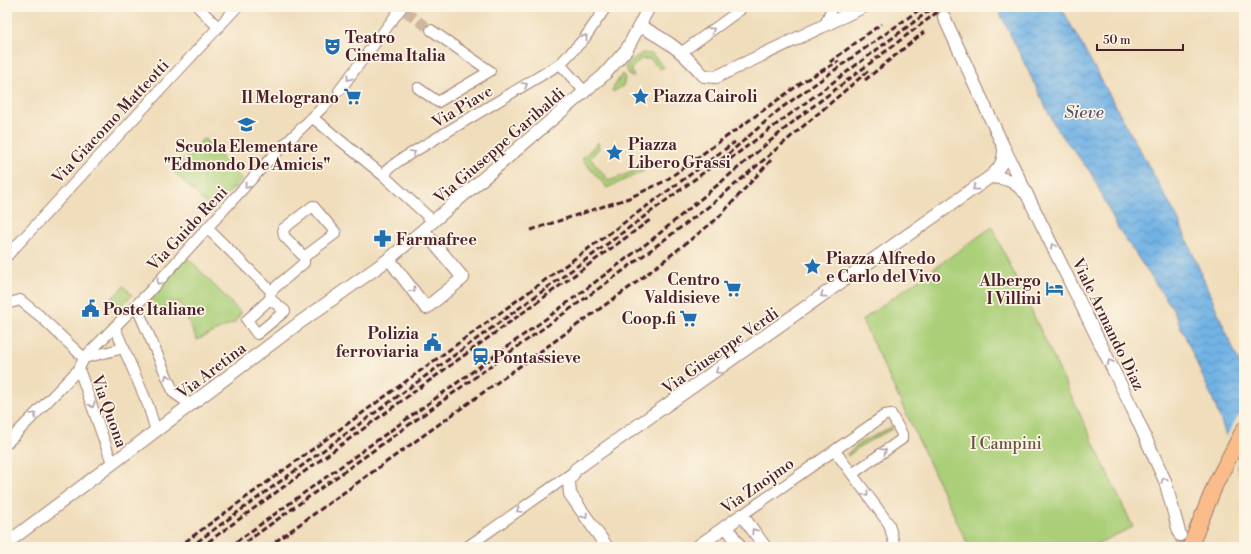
<svg xmlns="http://www.w3.org/2000/svg" width="1251" height="554" font-family="'Libre Bodoni',serif">
<style>
.green{fill:#aacf78;stroke:#7a7752}
.water{fill:url(#water-waves);stroke:#5e6888}
.pier{fill:#f0ddbb}
.lines{fill:none;stroke-linecap:round;stroke-linejoin:round}
.minor-tunnel{stroke:#cfb79e;stroke-width:10;stroke-dasharray:10 5;stroke-linecap:butt}
.tertiary-tunnel{stroke:#cfb79e;stroke-width:12;stroke-dasharray:12 6;stroke-linecap:butt}
.minor-casing{stroke:#9d7e73;stroke-width:12}
.tertiary-casing{stroke:#9d7e73;stroke-width:14}
.primary-casing{stroke:#9d7e73;stroke-width:17}
.minor{stroke:#fff;stroke-width:10}
.tertiary{stroke:#fff;stroke-width:12}
.primary{stroke:#f9bc8a;stroke-width:15}
.rail{stroke:#4a1f2b;stroke-width:3;stroke-dasharray:6 3;stroke-linecap:butt}
.oneway{stroke:#ae9aa0}
.labels{text-anchor:middle;stroke-width:3.5;stroke-linejoin:round;paint-order:stroke}
.poi-label{font-size:16px;font-weight:bold;fill:#4a1f2b;stroke:#fcf5e5;text-anchor:start}
.street-label{font-size:16px;fill:#4a1f2b;stroke:#fcf5e5}
.park-label{font-size:16px;fill:#675442;stroke:#fcf5e5}
.water-label{font-size:17px;font-style:italic;fill:#58526c;stroke:#fcf5e5}
</style>
<defs>
<pattern id="water-waves" width="16" height="10" patternUnits="userSpaceOnUse"><rect width="16" height="10" fill="#71b2e5"/><path d="M0 5q4-4 8 0t8 0" fill="none" stroke="#5f90ba"/></pattern>
</defs>
<rect width="100%" height="100%" fill="#fcf5e5"/>
<filter id="ink" filterUnits="userSpaceOnUse"><feTurbulence type="fractalNoise" baseFrequency=".025" numOctaves="2"/><feDisplacementMap in="SourceGraphic" scale="8" xChannelSelector="R" yChannelSelector="G"/><feConvolveMatrix kernelMatrix="1 2 1 2 8 2 1 2 1" color-interpolation-filters="sRGB"/></filter>
<filter id="wash" filterUnits="userSpaceOnUse"><feTurbulence type="fractalNoise" baseFrequency=".012" numOctaves="4" result="noise"/><feDisplacementMap in="SourceGraphic" scale="16" xChannelSelector="R" yChannelSelector="G"/><feGaussianBlur stdDeviation="0.9" result="paint"/><feColorMatrix in="noise" values="0 0 0 0 0 0 0 0 0 0 0 0 0 0 0 0 0 1.4 0 .05"/><feComposite in="paint" operator="in"/></filter>
<g filter="url(#wash)">
<rect width="100%" height="100%" fill="#f0ddbb"/>
<g class="green">
<path d="M 642,53 L 652,54 L 664,67 L 660,69 L 650,59 L 641,59 L 631,69 L 634,77 L 630,76 L 625,66 Z"/>
<path d="M 622,74 L 625,78 L 623,86 L 613,92 L 612,90 Z"/>
<path d="M 204,138 L 242,179 L 213,210 L 173,171 Z"/>
<path d="M 598,142 L 599,148 L 590,158 L 609,181 L 642,168 L 644,171 L 607,188 L 582,159 Z"/>
<path d="M 992,227 L 1133,527 L 1090,547 L 969,547 L 862,320 Z"/>
<path d="M 187,257 L 241,313 L 235,322 L 197,340 L 179,301 L 155,312 L 150,300 L 152,294 Z"/>
<path d="M 124,286 L 132,295 L 118,309 L 109,301 Z"/>
<path d="M 891,427 L 892,429 L 862,445 L 848,456 L 847,454 L 860,443 Z"/>
</g>
<path class="water" d="M 997,7 L 1061,7 L 1178,219 L 1244,374 L 1244,486 L 1214,402 L 1173,309 L 1118,228 L 1091,173 L 1056,128 Z"/>
<path class="pier" d="M 1244,406 L 1244,453 L 1235,468 L 1225,439 Z"/>
</g>
<g filter="url(#ink)">
<g class="lines">
<path class="minor-tunnel" d="M 406,12 L 431,30"/>
<g class="tertiary-tunnel">
<path d="M 937,7 L 944,17"/>
<path d="M 1180,535 L 1183,547"/>
</g>
<defs>
<g id="minor">
<path d="M 198,7 L 218,27"/>
<path d="M 825,25 L 832,7"/>
<path d="M 682,52 L 740,10 L 740,7"/>
<path d="M 560,64 L 585,92"/>
<path d="M 418,88 L 438,102 L 490,71 L 431,30"/>
<path d="M 339,91 L 402,7"/>
<path d="M 313,118 L 385,177 L 434,222"/>
<path d="M 385,177 L 388,169 L 400,160 L 560,64 L 584,39 L 606,7"/>
<path d="M 208,229 L 271,291 L 304,263 L 304,257 L 284,236 L 283,229 L 313,206 L 336,233 L 304,257"/>
<path d="M 7,256 L 237,7"/>
<path d="M 270,299 L 285,311 L 257,334 L 247,320 L 270,299 L 271,291"/>
<path d="M 7,304 L 20,300 L 40,316 L 84,358"/>
<path d="M 135,307 L 138,310 L 174,393 L 191,405"/>
<path d="M 115,328 L 148,405 L 156,431"/>
<path d="M 84,358 L 124,348"/>
<path d="M 79,369 L 112,463"/>
<path d="M 7,443 L 79,369 L 84,358 L 150,291 L 270,159 L 329,101"/>
<path d="M 835,451 L 889,524 L 895,547"/>
<path d="M 742,515 L 885,415 L 891,414 L 902,434 L 902,439 L 852,474"/>
<path d="M 467,547 L 575,471"/>
</g>
<g id="tertiary">
<path d="M 944,17 L 1004,148 L 1133,410 L 1165,481 L 1180,535"/>
<path d="M 640,26 C 670,42 682,51 704,76 L 716,77 L 863,7"/>
<path d="M 990,177 C 1005,178 1013,180 1023,191"/>
<path d="M 389,259 L 426,308 L 463,278 L 424,231"/>
<path d="M 726,526 L 740,547"/>
<path d="M 7,543 L 299,323 L 389,259 L 604,75 L 627,49 L 649,7"/>
<path d="M 607,547 L 570,494 L 569,481 L 576,469 L 990,177 C 1000,168 1004,162 1004,148"/>
<path d="M 697,547 L 742,515 L 765,547"/>
</g>
<path id="primary" d="M 1190,547 L 1216,483 L 1244,429"/>
</defs>
<use href="#minor" class="minor-casing"/>
<use href="#tertiary" class="tertiary-casing"/>
<use href="#primary" class="primary-casing"/>
<use href="#minor" class="minor"/>
<use href="#tertiary" class="tertiary"/>
<use href="#primary" class="primary"/>
<g class="rail">
<path d="M 830,62 L 881,24"/>
<path d="M 865,80 L 924,32"/>
<path d="M 730,159 L 934,7"/>
<path d="M 531,230 L 629,198 L 665,181 L 804,81 L 839,61"/>
<path d="M 178,547 L 735,142"/>
<path d="M 190,547 L 591,256 L 726,156 L 780,109 L 923,7"/>
<path d="M 201,547 L 650,220"/>
<path d="M 229,547 L 547,318 L 654,238 L 799,117 L 944,7"/>
<path d="M 239,547 L 616,276 L 712,204 L 868,71"/>
<path d="M 268,547 L 633,285 L 718,218 L 772,159"/>
</g>
</g>
<defs><path id="oneway-chevron" d="M-2-3.5L2.5 0L-2 3.5" fill="none" stroke-width="1.6" stroke-linecap="round" stroke-linejoin="round"/></defs>
<g class="oneway">
<use href="#oneway-chevron" transform="translate(712 30) rotate(-35)"/>
<use href="#oneway-chevron" transform="translate(585 37) rotate(-52)"/>
<use href="#oneway-chevron" transform="translate(349 78) rotate(127)"/>
<use href="#oneway-chevron" transform="translate(525 85) rotate(-31)"/>
<use href="#oneway-chevron" transform="translate(413 153) rotate(-31)"/>
<use href="#oneway-chevron" transform="translate(247 186) rotate(132)"/>
<use href="#oneway-chevron" transform="translate(975 188) rotate(144)"/>
<use href="#oneway-chevron" transform="translate(1053 246) rotate(-116)"/>
<use href="#oneway-chevron" transform="translate(159 282) rotate(133)"/>
<use href="#oneway-chevron" transform="translate(413 290) rotate(52)"/>
<use href="#oneway-chevron" transform="translate(823 295) rotate(144)"/>
<use href="#oneway-chevron" transform="translate(1110 362) rotate(-116)"/>
<use href="#oneway-chevron" transform="translate(718 371) rotate(145)"/>
<use href="#oneway-chevron" transform="translate(167 377) rotate(-113)"/>
<use href="#oneway-chevron" transform="translate(92 405) rotate(70)"/>
<use href="#oneway-chevron" transform="translate(34 415) rotate(-46)"/>
<use href="#oneway-chevron" transform="translate(884 451) rotate(-34)"/>
<use href="#oneway-chevron" transform="translate(1164 480) rotate(-110)"/>
<use href="#oneway-chevron" transform="translate(866 494) rotate(53)"/>
<use href="#oneway-chevron" transform="translate(519 510) rotate(145)"/>
<use href="#oneway-chevron" transform="translate(585 516) rotate(55)"/>
<use href="#oneway-chevron" transform="translate(754 531) rotate(-125)"/>
</g>
</g>
<defs>
<symbol id="theatre-bare" viewBox="-9 -9 18 18"><path d="M-5-5.5Q0-4 5-5.5V0Q5 5 0 6Q-5 5-5 0ZM-3.3-2.5H-1v1.5H-3.3ZM1-2.5H3.3v1.5H1ZM-2.8 1Q0 5.5 2.8 1Z" fill="#1f6fb2" stroke="#fcf5e5" stroke-width="2.5" paint-order="stroke"/></symbol>
<symbol id="sight-bare" viewBox="-9 -9 18 18"><path d="M0-6L1.8-2.2L6-1.7L2.9 1.2L3.7 5.4L0 3.3L-3.7 5.4L-2.9 1.2L-6-1.7L-1.8-2.2Z" fill="#1f6fb2" stroke="#fcf5e5" stroke-width="2.5" paint-order="stroke"/></symbol>
<symbol id="supermarket-bare" viewBox="-9 -9 18 18"><path d="M-6-5.5h2.5l.6 2H6L4.5 2H-2.5L-4.4-4H-6ZM-1.5 3.2a1.3 1.3 0 1 0 .1 0ZM3 3.2a1.3 1.3 0 1 0 .1 0Z" fill="#1f6fb2" stroke="#fcf5e5" stroke-width="2.5" paint-order="stroke"/></symbol>
<symbol id="school-bare" viewBox="-9 -9 18 18"><path d="M0-5L7-2L0 1L-7-2ZM-4 1L0 2.5L4 1V4Q0 6-4 4Z" fill="#1f6fb2" stroke="#fcf5e5" stroke-width="2.5" paint-order="stroke"/></symbol>
<symbol id="pharmacy-bare" viewBox="-9 -9 18 18"><path d="M-2-6h4v4h4v4h-4v4h-4v-4h-4v-4h4Z" fill="#1f6fb2" stroke="#fcf5e5" stroke-width="2.5" paint-order="stroke"/></symbol>
<symbol id="hotel-bare" viewBox="-9 -9 18 18"><path d="M-6-4.5h1.5V1H6V5H4.5V3h-9V5H-6ZM-4 0a1.8 1.8 0 1 1 3.6 0ZM.5 0V-2.5h3Q6-2.5 6 0Z" fill="#1f6fb2" stroke="#fcf5e5" stroke-width="2.5" paint-order="stroke"/></symbol>
<symbol id="civic-bare" viewBox="-9 -9 18 18"><path d="M-.6-6.5H3V-4.5H.6V-3L4-1V1h2V6H-6V1h2V-1L-.6-3ZM-1.2 2.5V6h2.4V2.5Z" fill="#1f6fb2" stroke="#fcf5e5" stroke-width="2.5" paint-order="stroke"/></symbol>
<symbol id="station-bare" viewBox="-9 -9 18 18"><path d="M-3-6H3Q5-6 5-4V2Q5 4 3 4L4.5 6H3L1.5 4h-3L-3 6H-4.5L-3 4Q-5 4-5 2V-4Q-5-6-3-6ZM-3.5-4v3h7v-3ZM-3.5 1v1.5H-2V1ZM2 1v1.5H3.5V1Z" fill="#1f6fb2" stroke="#fcf5e5" stroke-width="2.5" paint-order="stroke"/></symbol>
</defs>
<g fill-rule="evenodd">
<use href="#theatre-bare" x="320" y="34" width="25" height="25"/>
<use href="#sight-bare" x="628" y="84" width="25" height="25"/>
<use href="#supermarket-bare" x="340" y="84" width="25" height="25"/>
<use href="#school-bare" x="234" y="112" width="25" height="25"/>
<use href="#sight-bare" x="602" y="140" width="25" height="25"/>
<use href="#pharmacy-bare" x="370" y="226" width="25" height="25"/>
<use href="#sight-bare" x="800" y="254" width="25" height="25"/>
<use href="#supermarket-bare" x="720" y="276" width="25" height="25"/>
<use href="#hotel-bare" x="1042" y="276" width="25" height="25"/>
<use href="#civic-bare" x="78" y="296" width="25" height="25"/>
<use href="#supermarket-bare" x="676" y="306" width="25" height="25"/>
<use href="#civic-bare" x="420" y="330" width="25" height="25"/>
<use href="#station-bare" x="468" y="344" width="25" height="25"/>
</g>
<g class="labels">
<g class="poi-label">
<text x="345" y="43">Teatro<tspan x="345" dy="18">Cinema Italia</tspan></text>
<text x="653" y="102">Piazza Cairoli</text>
<text x="339" y="103" text-anchor="end">Il Melograno</text>
<text x="628" y="150">Piazza<tspan x="628" dy="18">Libero Grassi</tspan></text>
<text x="247" y="152" text-anchor="middle">Scuola Elementare<tspan x="247" dy="18">"Edmondo De Amicis"</tspan></text>
<text x="396" y="245">Farmafree</text>
<text x="826" y="264">Piazza Alfredo<tspan x="826" dy="18">e Carlo del Vivo</tspan></text>
<text x="720" y="285" text-anchor="end">Centro<tspan x="720" dy="18">Valdisieve</tspan></text>
<text x="1041" y="286" text-anchor="end">Albergo<tspan x="1041" dy="18">I Villini</tspan></text>
<text x="103" y="315">Poste Italiane</text>
<text x="676" y="324" text-anchor="end">Coop.fi</text>
<text x="419" y="339" text-anchor="end">Polizia<tspan x="419" dy="18">ferroviaria</tspan></text>
<text x="493" y="363">Pontassieve</text>
</g>
<g class="street-label">
<text transform="translate(462 106) rotate(-31)" y="6">Via Piave</text>
<text transform="translate(110 121) rotate(-47)" y="6">Via Giacomo Matteotti</text>
<text transform="translate(499 145) rotate(-41)" y="6">Via Giuseppe Garibaldi</text>
<text transform="translate(187 228) rotate(-47)" y="6">Via Guido Reni</text>
<text transform="translate(1109 324) rotate(64)" y="6">Viale Armando Diaz</text>
<text transform="translate(720 350) rotate(-35)" y="6">Via Giuseppe Verdi</text>
<text transform="translate(211 370) rotate(-37)" y="6">Via Aretina</text>
<text transform="translate(110 411) rotate(70)" y="6">Via Quona</text>
<text transform="translate(757 485) rotate(-35)" y="6">Via Znojmo</text>
</g>
<g class="park-label">
<text x="1006" y="449">I Campini</text>
</g>
<g class="water-label">
<text x="1084" y="118">Sieve</text>
</g>
</g>
<rect width="1251" height="554" fill="none" stroke="#fcf5e5" stroke-width="24"/>
<path d="M1097 44v6h86v-6" fill="none" stroke="#4a1f2b" stroke-width="2"/>
<text x="1103" y="44" font-size="12" fill="#4a1f2b" stroke="#fcf5e5" stroke-width="3" paint-order="stroke">50 m</text>
</svg>
